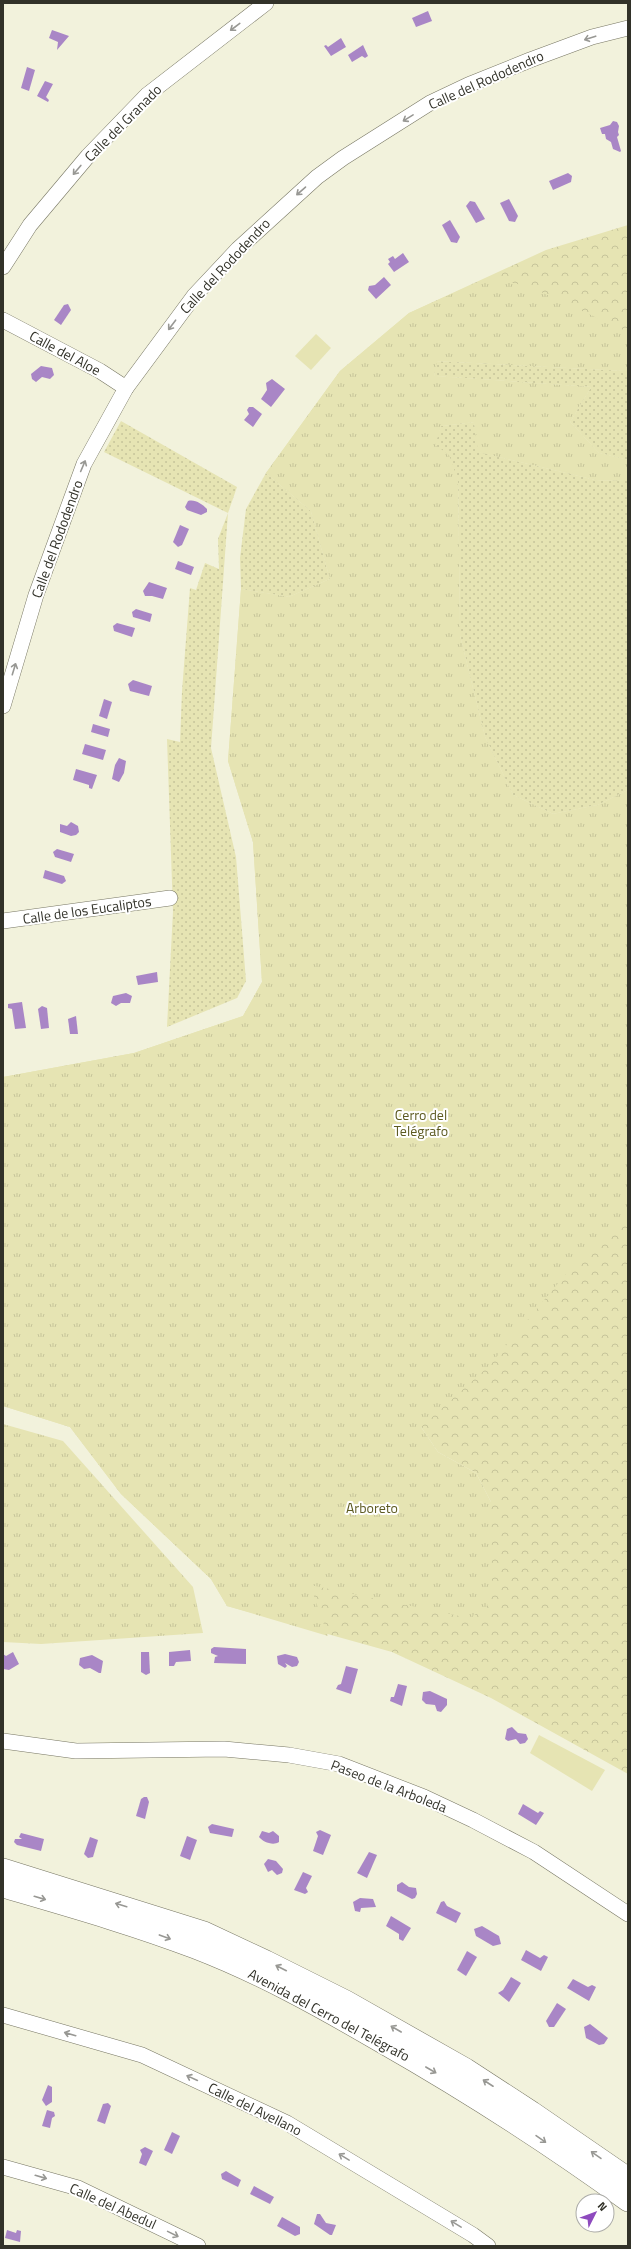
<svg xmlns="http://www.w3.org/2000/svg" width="631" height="2249" font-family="'Titillium Web',sans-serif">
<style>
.grass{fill:url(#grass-dots)}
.forest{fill:url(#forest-crowns);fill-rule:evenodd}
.park{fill:url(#park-tufts)}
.pitch{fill:#e6e4b3}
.water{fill:#a986c6}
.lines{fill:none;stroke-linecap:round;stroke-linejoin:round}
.street-casing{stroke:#777663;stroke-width:16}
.secondary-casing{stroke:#777663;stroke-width:22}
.street{stroke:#fff;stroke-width:15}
.secondary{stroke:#fff;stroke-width:21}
.oneway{stroke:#989894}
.labels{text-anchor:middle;stroke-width:4;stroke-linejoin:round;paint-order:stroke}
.street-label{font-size:14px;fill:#323229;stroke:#fff}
.park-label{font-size:14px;fill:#5d5a21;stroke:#fff}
</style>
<defs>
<pattern id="grass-dots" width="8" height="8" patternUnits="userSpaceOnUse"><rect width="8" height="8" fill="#e6e4b3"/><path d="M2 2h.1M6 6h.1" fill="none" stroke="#c6c49a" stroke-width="1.8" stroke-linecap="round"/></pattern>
<pattern id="forest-crowns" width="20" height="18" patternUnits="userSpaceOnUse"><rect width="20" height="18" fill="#e6e4b3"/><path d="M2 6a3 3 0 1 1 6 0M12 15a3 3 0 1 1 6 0" fill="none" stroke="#c6c49a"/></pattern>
<pattern id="park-tufts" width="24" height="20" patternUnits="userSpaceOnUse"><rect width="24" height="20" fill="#e6e4b3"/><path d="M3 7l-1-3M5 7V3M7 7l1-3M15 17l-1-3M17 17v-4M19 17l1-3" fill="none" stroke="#c6c49a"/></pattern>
</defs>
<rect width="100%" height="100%" fill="#f2f2dc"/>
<g class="grass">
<path d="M 436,361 L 628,371 L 628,460 L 599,453 L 570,422 L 591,387 L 434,376 Z"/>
<path d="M 121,421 L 237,487 L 228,513 L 211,748 L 236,857 L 246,981 L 237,998 L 167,1027 L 173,911 L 167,739 L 180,742 L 182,691 L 190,588 L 196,590 L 205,563 L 219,569 L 218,539 L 228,513 L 104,452 Z"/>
<path d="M 474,422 L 479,452 L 596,480 L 628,481 L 628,790 L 598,805 L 553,814 L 513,795 L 485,737 L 460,636 L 458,481 L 434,445 L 441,426 Z"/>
<path d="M 266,473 L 311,511 L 330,579 L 289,597 L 241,589 L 240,558 L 246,509 Z"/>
</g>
<path class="forest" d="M 628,225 L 628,371 L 437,361 L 434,376 L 591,387 L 570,422 L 599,453 L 628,460 L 628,481 L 596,480 L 478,452 L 474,422 L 441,426 L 435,445 L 449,455 L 458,481 L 460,636 L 485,737 L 513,795 L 553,814 L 598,805 L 628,790 L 628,1774 L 491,1698 L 392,1652 L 227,1606 L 211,1579 L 121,1494 L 70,1427 L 3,1406 L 3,1077 L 134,1053 L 243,1016 L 262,982 L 253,842 L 228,761 L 241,589 L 289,597 L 330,579 L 311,511 L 266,473 L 340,371 L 409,313 L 546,250 ZM 421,1427 L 438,1452 L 476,1473 L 491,1502 L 249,1439 Z"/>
<g class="park">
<path d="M 489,277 L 530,287 L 628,332 L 628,371 L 437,361 L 434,376 L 591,387 L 570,422 L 599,453 L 628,460 L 628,481 L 596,480 L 478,452 L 474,422 L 441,426 L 435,445 L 449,455 L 458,481 L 460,636 L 485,737 L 513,795 L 553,814 L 598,805 L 628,790 L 628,1223 L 623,1223 L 565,1275 L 489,1366 L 421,1427 L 438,1452 L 476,1473 L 491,1502 L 492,1592 L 486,1608 L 469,1618 L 310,1585 L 328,1636 L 227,1606 L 211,1579 L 121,1494 L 70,1427 L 3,1406 L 3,1077 L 134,1053 L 243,1016 L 262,982 L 253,842 L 228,761 L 241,589 L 289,597 L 330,579 L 311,511 L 266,473 L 340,371 L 409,313 Z"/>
<path d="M 3,1424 L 63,1441 L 193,1587 L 203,1633 L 41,1644 L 3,1642 Z"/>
</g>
<g class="pitch">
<path d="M 316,334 L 331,348 L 311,370 L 295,356 Z"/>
<path d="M 539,1735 L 605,1770 L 592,1791 L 530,1753 Z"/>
</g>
<g class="water">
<path d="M 428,11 L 432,21 L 416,27 L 412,18 Z"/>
<path d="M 52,30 L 69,36 L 57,50 L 58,42 L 49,38 Z"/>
<path d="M 341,38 L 346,47 L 331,56 L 324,46 L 326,45 L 328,47 Z"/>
<path d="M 363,45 L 368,56 L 365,58 L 362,56 L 352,62 L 348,55 Z"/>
<path d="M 27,67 L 35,70 L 29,91 L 21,88 Z"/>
<path d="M 45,81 L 53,84 L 46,97 L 49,100 L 48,102 L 37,96 Z"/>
<path d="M 613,121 L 617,122 L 619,126 L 618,132 L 619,135 L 617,137 L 621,151 L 620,152 L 613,149 L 611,142 L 606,139 L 605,134 L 602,134 L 600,128 L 610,125 Z"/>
<path d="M 568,173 L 572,176 L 571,182 L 553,190 L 549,181 Z"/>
<path d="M 509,199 L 518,216 L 515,222 L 509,221 L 500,203 Z"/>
<path d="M 470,201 L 475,202 L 485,219 L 476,223 L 466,206 Z"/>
<path d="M 450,220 L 460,237 L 457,243 L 451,242 L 442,225 Z"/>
<path d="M 403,253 L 409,262 L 394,272 L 388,264 L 390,262 L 388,259 L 393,256 L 395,259 Z"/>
<path d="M 384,277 L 391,285 L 376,299 L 368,290 L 369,286 L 375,285 Z"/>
<path d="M 68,304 L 71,310 L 61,325 L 54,320 L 64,305 Z"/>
<path d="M 41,366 L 52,368 L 54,375 L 50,379 L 42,377 L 36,382 L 32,379 L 31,374 Z"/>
<path d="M 272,379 L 285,389 L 271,407 L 261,399 L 267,390 L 266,383 Z"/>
<path d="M 249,407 L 253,407 L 262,414 L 253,427 L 244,420 L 249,414 L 247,410 Z"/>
<path d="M 188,501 C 195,499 202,504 207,509 L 207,512 L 201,515 L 187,510 L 185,507 Z"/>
<path d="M 180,525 L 189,529 L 182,545 L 178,547 L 173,542 Z"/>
<path d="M 178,561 L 194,567 L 191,575 L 175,569 Z"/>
<path d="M 149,582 L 167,588 L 163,599 L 152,596 L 145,596 L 143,591 Z"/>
<path d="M 136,609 L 152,614 L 150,622 L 133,617 L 132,612 Z"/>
<path d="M 117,623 L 135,628 L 132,637 L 114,631 L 113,626 Z"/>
<path d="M 133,680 L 152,686 L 149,696 L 130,691 L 128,684 Z"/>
<path d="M 104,699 L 112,702 L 107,719 L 99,716 Z"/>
<path d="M 93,724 L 110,729 L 108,737 L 91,732 Z"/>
<path d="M 85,744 L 106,750 L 103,760 L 82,754 Z"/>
<path d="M 119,758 L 126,761 L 124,773 L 119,782 L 112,779 L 115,765 Z"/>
<path d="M 76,769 L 97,775 L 92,789 L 89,788 L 89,785 L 73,780 Z"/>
<path d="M 71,822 L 78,826 L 79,832 L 76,835 L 71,836 L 60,832 L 60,824 L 67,826 Z"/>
<path d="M 57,849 L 74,854 L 71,862 L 55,857 L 53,852 Z"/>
<path d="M 45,870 L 64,876 L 66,881 L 62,884 L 43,878 Z"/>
<path d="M 157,972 L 158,982 L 138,985 L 136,976 Z"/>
<path d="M 126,993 L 132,996 L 130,1003 L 121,1003 L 116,1006 L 111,1003 L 113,996 Z"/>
<path d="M 22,1002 L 26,1028 L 15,1029 L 12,1009 L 8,1008 L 8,1004 Z"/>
<path d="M 42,1006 L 47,1008 L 49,1028 L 41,1029 L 38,1009 Z"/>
<path d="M 76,1016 L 78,1034 L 70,1034 L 68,1019 Z"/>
<path d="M 214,1647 L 246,1649 L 246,1664 L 214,1663 L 215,1657 L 218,1656 L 211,1653 L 211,1649 Z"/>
<path d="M 190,1650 L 191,1661 L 176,1662 L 174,1666 L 169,1666 L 169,1652 Z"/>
<path d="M 13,1652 L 19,1664 L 9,1670 L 3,1669 L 3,1654 L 6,1656 Z"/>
<path d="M 141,1652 L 149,1652 L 150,1673 L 146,1675 L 141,1672 Z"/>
<path d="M 285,1654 L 297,1657 L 299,1662 L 297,1666 L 292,1667 L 285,1663 L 287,1666 L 285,1668 L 278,1664 L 277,1656 Z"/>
<path d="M 92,1655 L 103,1661 L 101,1673 L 99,1673 L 90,1668 L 84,1669 L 79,1665 L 80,1658 Z"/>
<path d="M 346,1666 L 358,1669 L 351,1694 L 336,1689 L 338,1685 L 341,1684 Z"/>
<path d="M 398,1684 L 407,1686 L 402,1706 L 390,1701 L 391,1697 L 394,1697 Z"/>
<path d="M 430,1691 L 447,1699 L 447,1705 L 441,1712 L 437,1711 L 435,1705 L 426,1704 L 422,1700 L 423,1692 Z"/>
<path d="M 512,1727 L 518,1733 L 526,1734 L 528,1739 L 525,1743 L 520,1744 L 516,1739 L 508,1741 L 505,1739 L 507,1729 Z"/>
<path d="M 144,1797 L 147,1797 L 149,1802 L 145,1819 L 136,1816 L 141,1799 Z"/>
<path d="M 523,1804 L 538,1813 L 540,1811 L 544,1813 L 536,1825 L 518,1814 Z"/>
<path d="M 212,1824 L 234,1829 L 232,1837 L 210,1833 L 208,1827 Z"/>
<path d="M 320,1830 L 331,1835 L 323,1855 L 313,1851 L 318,1836 L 316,1832 Z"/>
<path d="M 262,1831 L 269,1833 L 273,1831 L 279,1836 L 279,1842 C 273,1846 263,1842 259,1837 Z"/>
<path d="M 21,1833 L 44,1839 L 41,1851 L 17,1845 L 14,1842 L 15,1839 L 22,1839 L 19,1837 Z"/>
<path d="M 187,1836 L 197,1840 L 190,1860 L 180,1856 Z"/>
<path d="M 90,1837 L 98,1840 L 93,1857 L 88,1858 L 84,1854 Z"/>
<path d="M 369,1852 L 377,1855 L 367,1878 L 357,1873 Z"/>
<path d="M 268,1859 L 276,1861 L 283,1869 L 282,1873 L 277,1875 L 272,1870 L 268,1872 L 264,1864 Z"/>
<path d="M 303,1872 L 312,1876 L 306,1888 L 308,1892 L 305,1894 L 294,1890 Z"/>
<path d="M 402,1882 L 409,1887 L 416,1888 L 417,1894 L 415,1898 L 412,1899 L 397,1891 L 397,1885 Z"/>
<path d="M 360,1898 L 373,1899 L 376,1907 L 361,1908 L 360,1912 L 355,1911 L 353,1902 Z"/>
<path d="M 444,1901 L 447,1906 L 461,1913 L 456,1923 L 436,1913 L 441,1902 Z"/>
<path d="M 391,1916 L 411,1928 L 403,1941 L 399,1939 L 399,1934 L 386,1926 Z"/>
<path d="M 482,1926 L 499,1936 L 501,1944 L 493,1946 L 476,1936 L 474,1929 Z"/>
<path d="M 526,1950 L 540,1958 L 544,1955 L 548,1957 L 541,1971 L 521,1960 Z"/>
<path d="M 467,1951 L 477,1957 L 466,1976 L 457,1970 Z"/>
<path d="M 511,1977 L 521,1983 L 509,2002 L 498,1993 L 503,1990 Z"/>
<path d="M 573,1979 L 588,1987 L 592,1985 L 596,1987 L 589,2001 L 567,1988 Z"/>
<path d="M 557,2003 L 566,2009 L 554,2027 L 549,2027 L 546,2021 Z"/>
<path d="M 590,2024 L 608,2038 L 604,2044 L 599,2045 L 586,2038 L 584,2027 Z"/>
<path d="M 48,2085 L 52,2087 L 52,2102 L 46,2106 L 42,2100 Z"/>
<path d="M 108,2103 L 111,2106 L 105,2124 L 97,2121 L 103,2104 Z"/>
<path d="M 47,2110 L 54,2112 L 55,2116 L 52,2118 L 50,2128 L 42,2126 Z"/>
<path d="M 172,2132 L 180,2136 L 172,2154 L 164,2150 Z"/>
<path d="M 145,2147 L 153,2151 L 146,2166 L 139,2163 L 142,2154 L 140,2150 Z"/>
<path d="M 226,2171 L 241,2180 L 238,2187 L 222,2179 L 221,2174 Z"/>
<path d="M 254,2186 L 274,2197 L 270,2204 L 250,2194 Z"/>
<path d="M 317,2214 L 320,2214 L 326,2223 L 336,2225 L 332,2235 L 330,2235 L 314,2224 Z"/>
<path d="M 282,2217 L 300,2227 L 300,2234 L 295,2236 L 277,2226 Z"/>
<path d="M 7,2230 L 16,2233 L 17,2230 L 21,2231 L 20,2242 L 5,2238 Z"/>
</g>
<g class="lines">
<defs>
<g id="street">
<path d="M 3,267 L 30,225 L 88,156 L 147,95 L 266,3"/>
<path d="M 3,320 L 100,371 L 126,388"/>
<path d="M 3,706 L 36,595 L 84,464 L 126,388 L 194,296 L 238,249 L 317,177 L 343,158 L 430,103 L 468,85 L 530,60 L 592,37 L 628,28"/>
<path d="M 3,921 L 170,898"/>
<path d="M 3,1741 L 76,1751 L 224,1749 L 289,1755 L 339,1764 L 424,1797 L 473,1820 L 534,1852 L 628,1914"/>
<path d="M 3,2015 L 142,2055 L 287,2123 L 473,2235 L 488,2246"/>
<path d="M 3,2167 L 78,2188 L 198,2246"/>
</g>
<g id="secondary">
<path d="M 3,1869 L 204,1932 L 266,1961 L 346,2001 L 466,2069 L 532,2112 L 628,2178"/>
<path d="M 3,1887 C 68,1906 132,1924 195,1948 C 260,1973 321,2007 381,2042 C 467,2091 548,2143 628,2201"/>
</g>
</defs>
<use href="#street" class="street-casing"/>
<use href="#secondary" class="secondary-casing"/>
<use href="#street" class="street"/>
<use href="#secondary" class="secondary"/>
</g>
<defs><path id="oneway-shaft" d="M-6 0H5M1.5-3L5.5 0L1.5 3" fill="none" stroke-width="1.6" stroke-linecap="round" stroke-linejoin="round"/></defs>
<g class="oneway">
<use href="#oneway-shaft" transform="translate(235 27) rotate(143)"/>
<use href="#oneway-shaft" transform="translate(590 38) rotate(162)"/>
<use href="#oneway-shaft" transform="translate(408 118) rotate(148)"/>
<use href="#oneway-shaft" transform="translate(77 170) rotate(130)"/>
<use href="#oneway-shaft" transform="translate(301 191) rotate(139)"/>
<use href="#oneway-shaft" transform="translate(172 325) rotate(127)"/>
<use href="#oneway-shaft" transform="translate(83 466) rotate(-67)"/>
<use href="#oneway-shaft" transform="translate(14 669) rotate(-73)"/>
<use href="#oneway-shaft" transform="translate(40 1898) rotate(16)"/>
<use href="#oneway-shaft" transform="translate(121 1905) rotate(-163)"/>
<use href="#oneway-shaft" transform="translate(165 1937) rotate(20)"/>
<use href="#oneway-shaft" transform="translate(281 1968) rotate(-153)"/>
<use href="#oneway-shaft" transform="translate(396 2029) rotate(-150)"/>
<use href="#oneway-shaft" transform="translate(70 2034) rotate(-164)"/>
<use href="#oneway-shaft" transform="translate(431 2070) rotate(30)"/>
<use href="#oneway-shaft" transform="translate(192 2078) rotate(-155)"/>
<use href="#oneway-shaft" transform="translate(488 2083) rotate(-147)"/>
<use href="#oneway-shaft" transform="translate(541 2139) rotate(35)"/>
<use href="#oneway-shaft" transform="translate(596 2155) rotate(-145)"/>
<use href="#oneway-shaft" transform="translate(344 2157) rotate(-149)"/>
<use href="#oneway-shaft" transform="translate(41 2177) rotate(16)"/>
<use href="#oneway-shaft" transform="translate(456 2224) rotate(-149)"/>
<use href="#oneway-shaft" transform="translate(173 2234) rotate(26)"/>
</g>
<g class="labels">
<g class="street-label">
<text transform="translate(486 80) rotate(-24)" y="5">Calle del Rododendro</text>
<text transform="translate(123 123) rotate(-45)" y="5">Calle del Granado</text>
<text transform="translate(225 266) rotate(-47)" y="5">Calle del Rododendro</text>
<text transform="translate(65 353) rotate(28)" y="5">Calle del Aloe</text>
<text transform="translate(57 539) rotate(-70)" y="5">Calle del Rododendro</text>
<text transform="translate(87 910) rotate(-8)" y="5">Calle de los Eucaliptos</text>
<text transform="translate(389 1786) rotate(21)" y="5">Paseo de la Arboleda</text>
<text transform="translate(329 2015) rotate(28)" y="5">Avenida del Cerro del Telégrafo</text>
<text transform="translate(255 2109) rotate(26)" y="5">Calle del Avellano</text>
<text transform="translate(113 2206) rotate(24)" y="5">Calle del Abedul</text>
</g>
<g class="park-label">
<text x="421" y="1120">Cerro del<tspan x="421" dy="16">Telégrafo</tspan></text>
<text x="372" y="1513">Arboreto</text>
</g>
</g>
<rect width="631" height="2249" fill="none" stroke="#323229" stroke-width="8"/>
<g transform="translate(595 2213) rotate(48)"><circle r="19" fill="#ffffff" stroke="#adada9"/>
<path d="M0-3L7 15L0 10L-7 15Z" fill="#8e4abe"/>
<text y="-6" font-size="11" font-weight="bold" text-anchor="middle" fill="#323229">N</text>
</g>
</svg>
